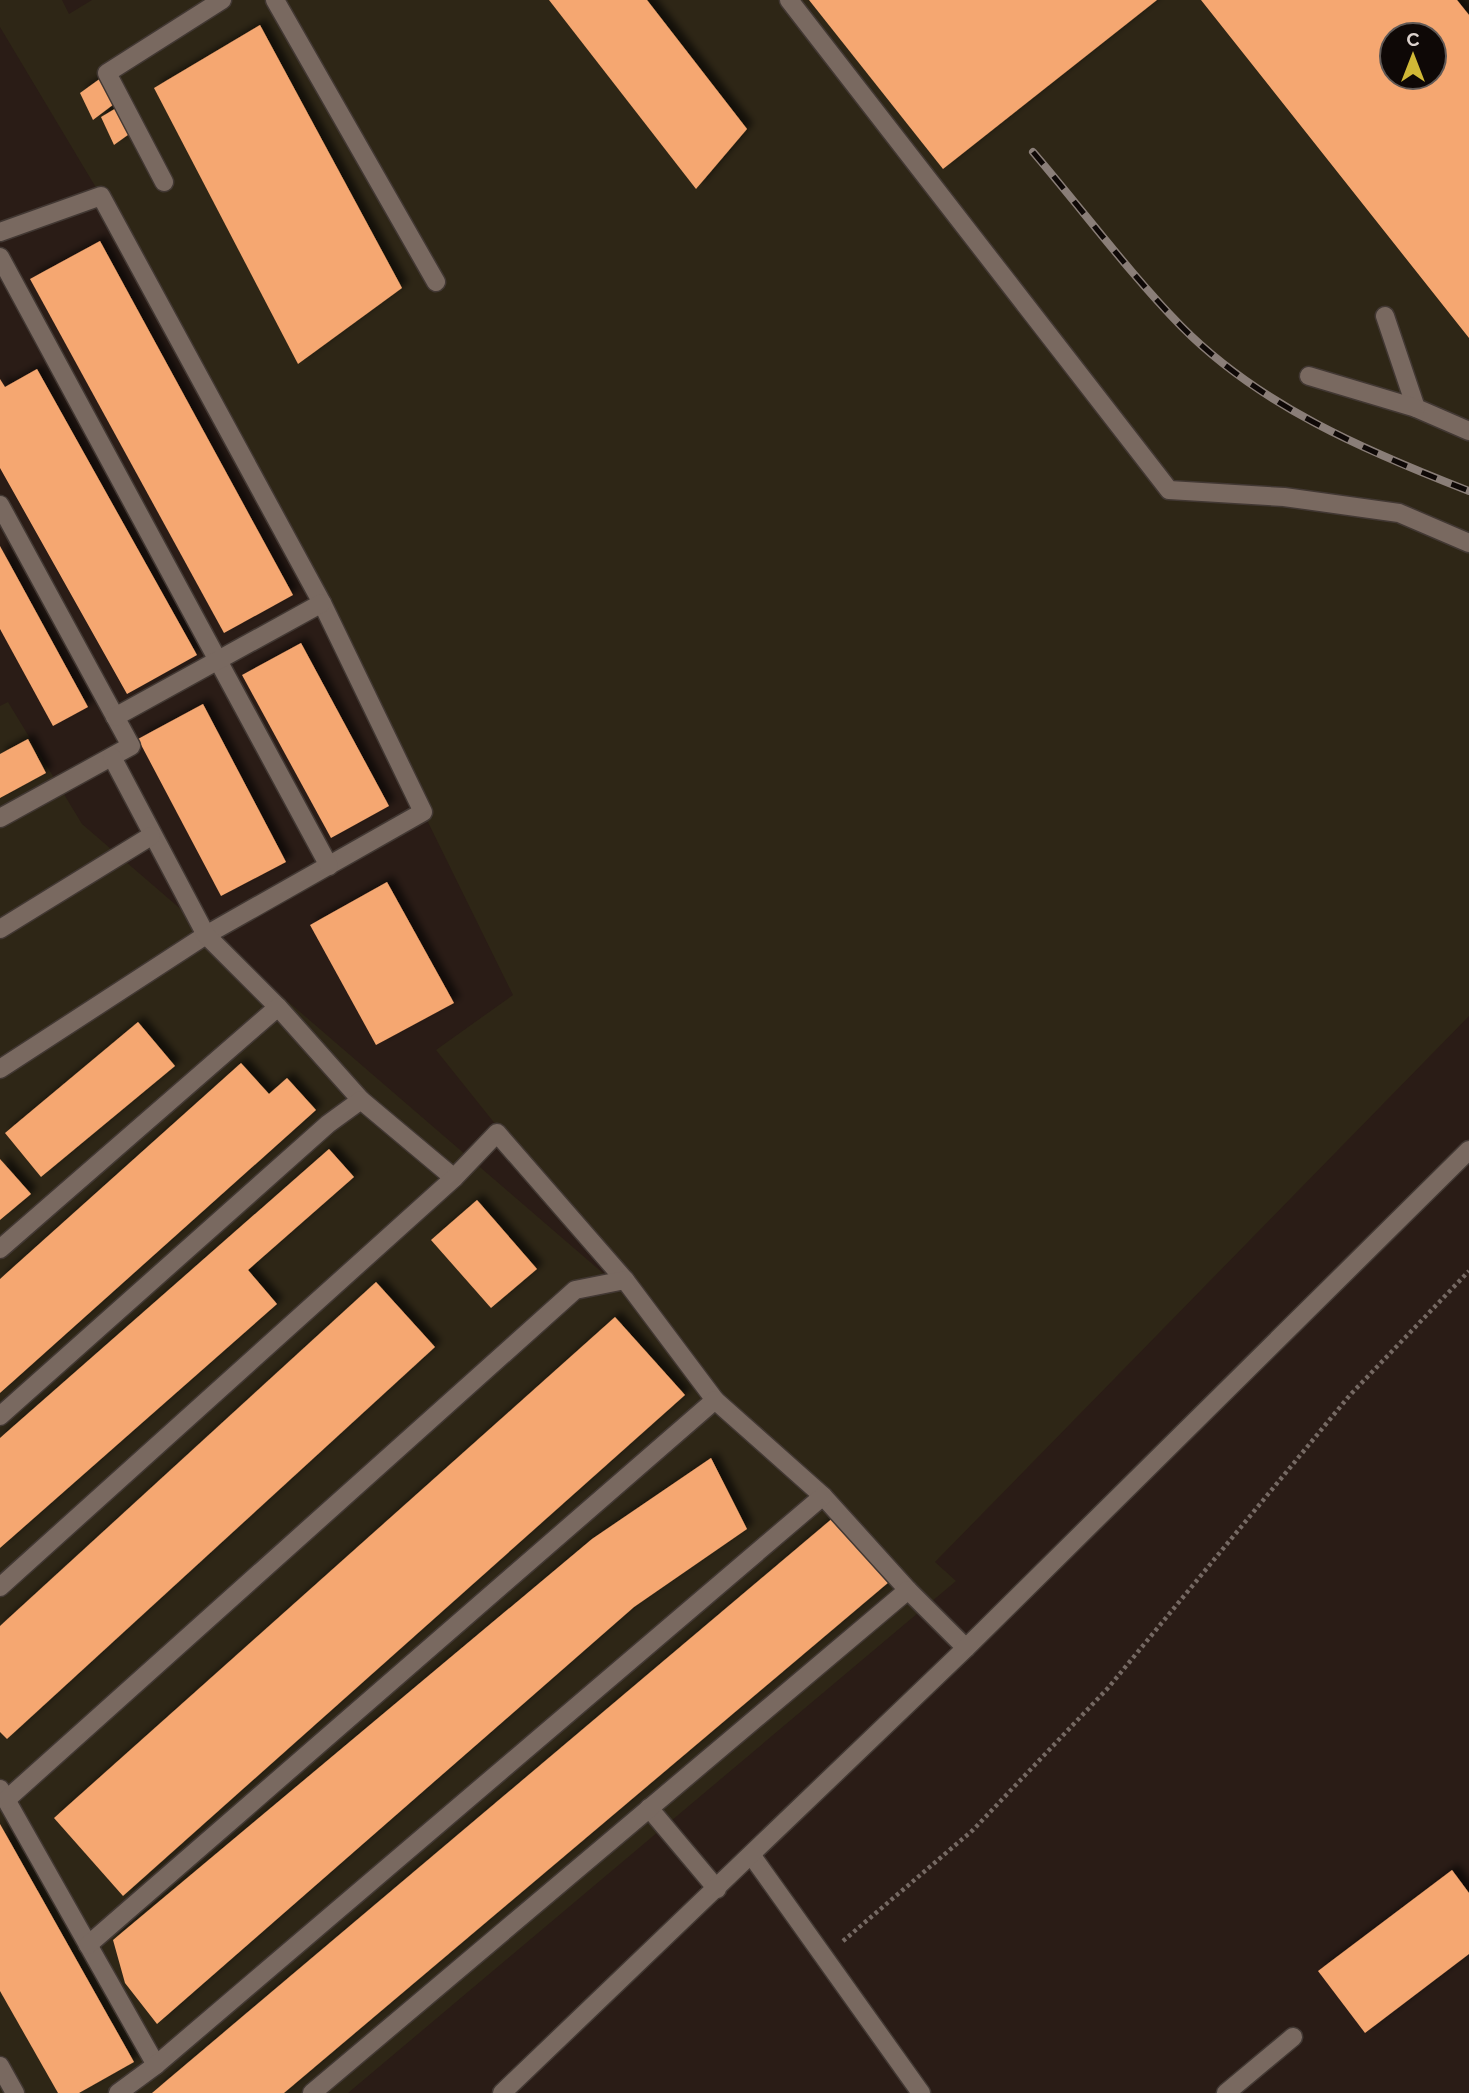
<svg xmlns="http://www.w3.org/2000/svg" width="1469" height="2093" font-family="Raleway,sans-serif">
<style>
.industrial{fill:#2e2616;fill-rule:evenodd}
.building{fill:#f5a771;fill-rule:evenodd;filter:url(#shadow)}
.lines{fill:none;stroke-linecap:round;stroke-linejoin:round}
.service-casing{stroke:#423833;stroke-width:21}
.minor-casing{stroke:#423833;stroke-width:21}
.path{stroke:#756963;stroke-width:4.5;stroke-dasharray:3.5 3.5;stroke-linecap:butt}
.service{stroke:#796960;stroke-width:18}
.minor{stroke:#796960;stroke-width:18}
.rail-casing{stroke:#8a7e78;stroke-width:8}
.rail{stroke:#0e0806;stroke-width:5;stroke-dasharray:16;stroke-linecap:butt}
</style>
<defs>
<filter id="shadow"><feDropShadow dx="6" dy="-6" stdDeviation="3.5" flood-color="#0009"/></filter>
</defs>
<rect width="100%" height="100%" fill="#2a1c16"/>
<path class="industrial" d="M 0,0 L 62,0 L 69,14 L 92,0 L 1469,0 L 1469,1016 L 935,1562 L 956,1581 L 348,2093 L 0,2093 L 0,706 L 8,702 L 82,824 L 640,1305 L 436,1050 L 513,995 L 423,812 L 101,196 L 0,27 ZM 1392,35 L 1434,35 L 1434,77 L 1392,77 Z"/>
<g class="building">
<path d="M 549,0 L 647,0 L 747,129 L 696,189 Z"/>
<path d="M 809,0 L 1157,0 L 943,169 Z"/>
<path d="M 1201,0 L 1457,0 L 1469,15 L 1469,338 ZM 1392,35 L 1434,35 L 1434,77 L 1392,77 Z"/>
<path d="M 260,25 L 402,288 L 298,364 L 154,88 Z"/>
<path d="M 101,78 L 114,104 L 93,120 L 80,93 Z"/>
<path d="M 118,107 L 132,132 L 114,145 L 101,117 Z"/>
<path d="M 100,241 L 293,595 L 224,633 L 30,279 Z"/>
<path d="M 37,369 L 197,655 L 127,694 L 0,468 L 0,379 L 5,387 Z"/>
<path d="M 0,546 L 88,707 L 53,726 L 0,629 Z"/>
<path d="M 301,643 L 389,806 L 331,838 L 242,675 Z"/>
<path d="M 203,704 L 286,862 L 221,896 L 138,739 Z"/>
<path d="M 28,739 L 46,773 L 0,798 L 0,754 Z"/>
<path d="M 387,882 L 454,1003 L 376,1045 L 310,925 Z"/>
<path d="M 138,1022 L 175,1066 L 41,1177 L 5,1133 Z"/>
<path d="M 241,1063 L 269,1094 L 287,1078 L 316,1110 L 0,1393 L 0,1279 Z"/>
<path d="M 329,1149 L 354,1177 L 248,1270 L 277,1304 L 0,1548 L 0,1438 Z"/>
<path d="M 0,1159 L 31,1194 L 0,1220 Z"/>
<path d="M 477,1200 L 537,1269 L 491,1308 L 431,1240 Z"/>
<path d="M 376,1282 L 435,1347 L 7,1739 L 0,1732 L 0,1626 Z"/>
<path d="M 615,1317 L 685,1395 L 123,1896 L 54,1818 Z"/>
<path d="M 711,1458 L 747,1529 L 634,1607 L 157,2024 L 125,1983 L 113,1940 L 592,1539 Z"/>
<path d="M 834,1517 L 889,1582 L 284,2093 L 152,2093 Z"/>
<path d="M 0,1824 L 134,2062 L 79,2093 L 58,2093 L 0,1991 Z"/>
<path d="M 1452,1870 L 1469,1893 L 1469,1954 L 1365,2033 L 1318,1971 Z"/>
</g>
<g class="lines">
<defs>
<g id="service">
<path d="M 275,0 L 436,282"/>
<path d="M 789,0 L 1169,490 L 1284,497 L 1399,513 L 1469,543"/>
<path d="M 164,182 L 107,73 L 222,0"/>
<path d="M 0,232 L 101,196 L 322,603 L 423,812 L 206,935 L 0,1069"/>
<path d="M 0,257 L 329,866"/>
<path d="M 1385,316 L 1416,408 L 1469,431"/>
<path d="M 1309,376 L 1416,408"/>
<path d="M 0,505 L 131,746 L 0,818"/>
<path d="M 115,717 L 322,603"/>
<path d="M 112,757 L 206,935 L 278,1007"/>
<path d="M 0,929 L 151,836"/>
<path d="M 0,1249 L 278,1007 L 361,1100"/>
<path d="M 0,1416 L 328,1124 L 361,1100 L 454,1178"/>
<path d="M 0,1587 L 454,1178 L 497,1133 L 625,1280"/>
<path d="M 0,1789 L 156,2065"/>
<path d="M 6,1800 L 575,1290 L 625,1280 L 715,1400"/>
<path d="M 649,1808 L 717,1889"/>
<path d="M 752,1856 L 921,2093"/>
<path d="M 88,1945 L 715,1400 L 823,1496 L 908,1590"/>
<path d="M 0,2066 L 15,2093"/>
<path d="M 118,2093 L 156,2065 L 823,1496"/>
<path d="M 312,2093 L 908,1590 L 966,1648"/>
<path d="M 1226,2093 L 1293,2037"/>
</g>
<path id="minor" d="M 502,2093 L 966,1648 L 1469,1150"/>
</defs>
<use href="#service" class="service-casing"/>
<use href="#minor" class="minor-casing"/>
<path class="path" d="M 843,1941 L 973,1830 L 1108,1688 L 1350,1395 L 1469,1271"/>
<use href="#service" class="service"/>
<use href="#minor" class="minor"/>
<defs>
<path id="rail" d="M 1033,152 C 1081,208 1130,274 1181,326 C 1260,406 1366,451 1469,491"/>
</defs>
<use href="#rail" class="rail-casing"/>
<use href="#rail" class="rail"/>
</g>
<g transform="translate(1413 56)"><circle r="33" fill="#0e0806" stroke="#605956" stroke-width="2"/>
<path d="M0-5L12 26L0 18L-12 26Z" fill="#d0b836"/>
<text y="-10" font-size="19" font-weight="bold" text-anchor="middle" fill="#dcd2cd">С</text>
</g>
</svg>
